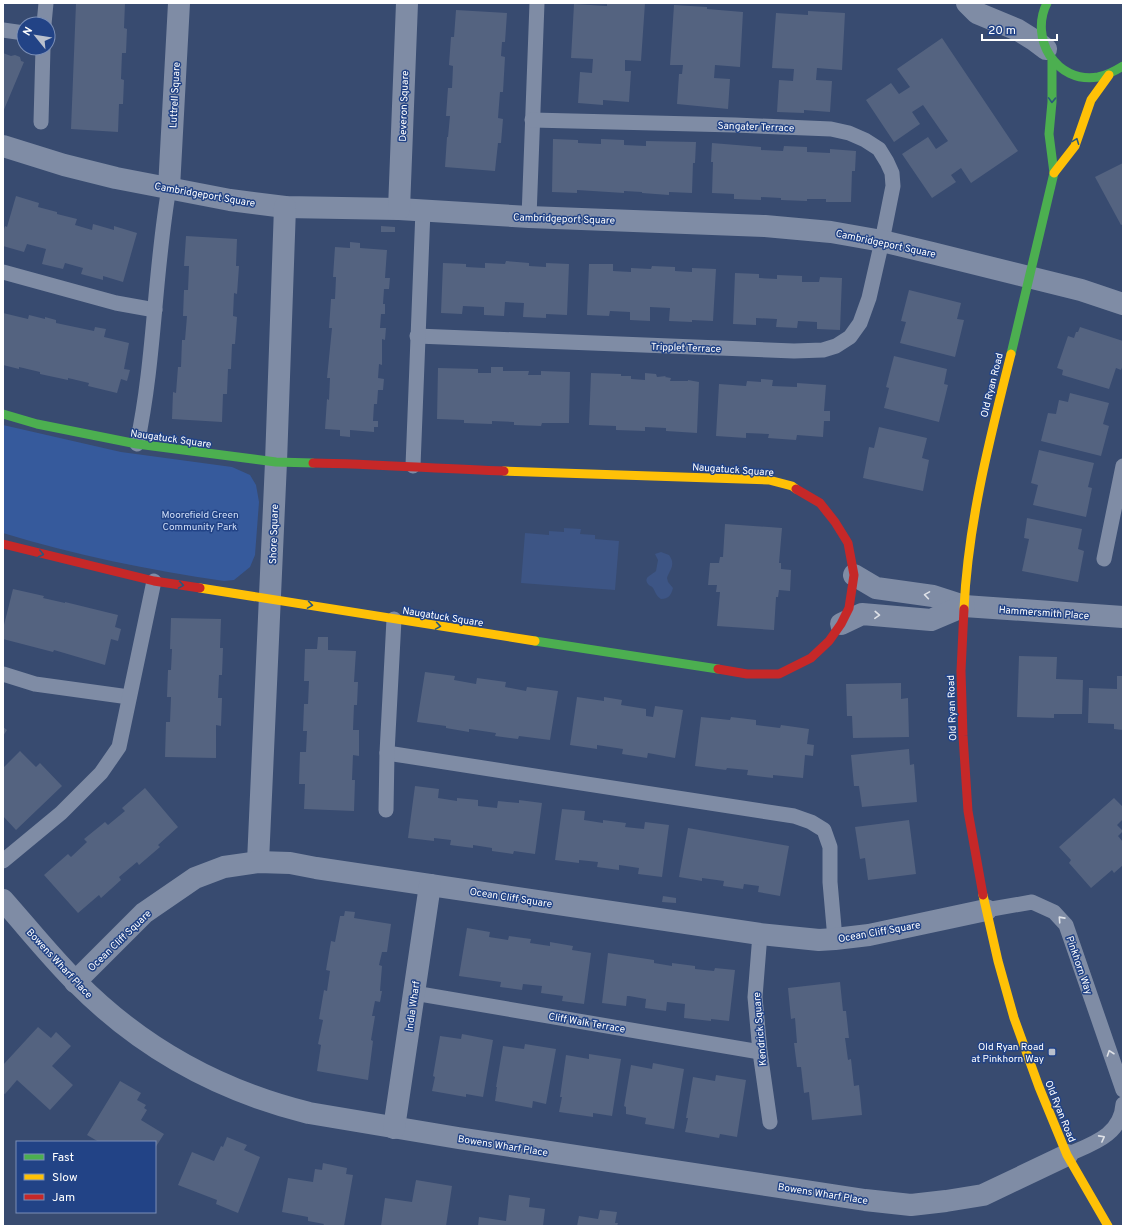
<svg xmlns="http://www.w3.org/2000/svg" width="1126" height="1229" font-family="Overpass,sans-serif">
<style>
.green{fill:#365a9c}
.water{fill:#3d5585}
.building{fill:#546380}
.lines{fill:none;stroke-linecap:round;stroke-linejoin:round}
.lane{stroke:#7f8ca5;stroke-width:15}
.street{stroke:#7f8ca5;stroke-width:22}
.fast{stroke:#4caf50;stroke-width:9}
.slow{stroke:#ffc107;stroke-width:9}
.jam{stroke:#c62828;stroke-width:9}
.oneway{stroke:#2a597b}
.oneway2{stroke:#dfe2e8}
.poi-dot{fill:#b9c0cd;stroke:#224386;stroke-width:1.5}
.labels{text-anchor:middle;stroke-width:3;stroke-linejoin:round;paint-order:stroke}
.street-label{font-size:10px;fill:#fff;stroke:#224386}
.park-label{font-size:10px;fill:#d0def7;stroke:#224386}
.poi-label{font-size:10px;fill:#fff;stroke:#224386;text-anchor:end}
</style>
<rect width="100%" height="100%" fill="#384b70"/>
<path class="green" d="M 3,425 L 121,452 L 232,467 L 250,475 L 256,485 L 259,502 L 255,555 L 250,567 L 234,580 L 224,581 C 149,570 75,555 3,533 Z"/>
<g class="water">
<path d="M 564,528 L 581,529 L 580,534 L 595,535 L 595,539 L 619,541 L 615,590 L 521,583 L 525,533 L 549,535 L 549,531 L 564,532 Z"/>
<path d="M 661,552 L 669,555 C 676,565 670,569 667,578 L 668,582 L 673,588 C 671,595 669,599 661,599 C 656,596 656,593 653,588 C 652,586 649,586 648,584 C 643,577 652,575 656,571 L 658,560 L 655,554 Z"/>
</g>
<g class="building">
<path d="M 76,3 L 125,3 L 124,28 L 127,29 L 126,53 L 122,53 L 121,79 L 124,80 L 123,104 L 119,104 L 118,132 L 71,129 Z"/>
<path d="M 607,3 L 645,3 L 641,61 L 625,60 L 625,71 L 631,71 L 629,102 L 603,100 L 603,105 L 578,103 L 580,72 L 592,73 L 593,59 L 571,58 L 574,4 L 607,6 Z"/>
<path d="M 674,5 L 707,7 L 707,9 L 743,12 L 740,67 L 715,65 L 714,78 L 730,79 L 728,109 L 677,104 L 679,74 L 682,74 L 683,65 L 670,65 Z"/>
<path d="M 456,10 L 507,13 L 505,42 L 502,42 L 501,56 L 505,57 L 503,92 L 500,92 L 498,118 L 503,119 L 501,143 L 498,143 L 495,171 L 445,167 L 447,137 L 448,137 L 450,116 L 446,116 L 448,88 L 452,88 L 453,66 L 449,65 L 451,37 L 454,37 Z"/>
<path d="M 808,11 L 845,13 L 842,70 L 817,68 L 816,80 L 832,81 L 830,112 L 804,110 L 804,113 L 777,112 L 779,80 L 793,81 L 794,69 L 772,68 L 776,13 L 808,15 Z"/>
<path d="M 942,38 L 1018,151 L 971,183 L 961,168 L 951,175 L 956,182 L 932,198 L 902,154 L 928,137 L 936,149 L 948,141 L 923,105 L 912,112 L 920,124 L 894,142 L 866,100 L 891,83 L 899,94 L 910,87 L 897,69 Z"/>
<path d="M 3,53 L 11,56 L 15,55 L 20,57 L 21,61 L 24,62 L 3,112 Z"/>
<path d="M 553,139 L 578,140 L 578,143 L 601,144 L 601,139 L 624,140 L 624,145 L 646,146 L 646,141 L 696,142 L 695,163 L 693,163 L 692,193 L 669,192 L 669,195 L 642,193 L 642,192 L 624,191 L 624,193 L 577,190 L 577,193 L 552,192 Z"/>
<path d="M 712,143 L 761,147 L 761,150 L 783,151 L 784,146 L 807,147 L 807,152 L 830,153 L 830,149 L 856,151 L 855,171 L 852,171 L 851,202 L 826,202 L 826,199 L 807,199 L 807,201 L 781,200 L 781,198 L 761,197 L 761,200 L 734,199 L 734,194 L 712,193 L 713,162 L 711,162 Z"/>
<path d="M 1123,163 L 1123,224 L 1121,225 L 1095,177 Z"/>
<path d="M 16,196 L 39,203 L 38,207 L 57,212 L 57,214 L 77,219 L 75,225 L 92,230 L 93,224 L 114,230 L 114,226 L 137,233 L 123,282 L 103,276 L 103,280 L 81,274 L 83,268 L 65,263 L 63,269 L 42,264 L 46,249 L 27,244 L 24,252 L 3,246 L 3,232 L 5,226 L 7,227 Z"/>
<path d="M 381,226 L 395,227 L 395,232 L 381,232 Z"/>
<path d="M 186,236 L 237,239 L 236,266 L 239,266 L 237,294 L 234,293 L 233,316 L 237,317 L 235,344 L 232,344 L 231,369 L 228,369 L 227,394 L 223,394 L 222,422 L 172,419 L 173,392 L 176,393 L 178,367 L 181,367 L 182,340 L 185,340 L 187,316 L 183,316 L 184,290 L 188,290 L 189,266 L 184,266 Z"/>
<path d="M 350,242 L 360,243 L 360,248 L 387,250 L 385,278 L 390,278 L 389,289 L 384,289 L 383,304 L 385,304 L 385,314 L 381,314 L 380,328 L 386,328 L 385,340 L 382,339 L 382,365 L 379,364 L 378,378 L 384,379 L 383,390 L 378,390 L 377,404 L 374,404 L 373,421 L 378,421 L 378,427 L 374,427 L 374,432 L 350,430 L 350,437 L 340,436 L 340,430 L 325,429 L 327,399 L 329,400 L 330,378 L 327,378 L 332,328 L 329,328 L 331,299 L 335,299 L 336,277 L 333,277 L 335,247 L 350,248 Z"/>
<path d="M 506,261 L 529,263 L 529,266 L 546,267 L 546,263 L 569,264 L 567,315 L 546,314 L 546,318 L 523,317 L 524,303 L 505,302 L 504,316 L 484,315 L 484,307 L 463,306 L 462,314 L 441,313 L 443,263 L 466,264 L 466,267 L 485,268 L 485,263 L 505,264 Z"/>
<path d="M 589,264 L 613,264 L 613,271 L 631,272 L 631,268 L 651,269 L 652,266 L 675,267 L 675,271 L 692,272 L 692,268 L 716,269 L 713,321 L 692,320 L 692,322 L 669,321 L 670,308 L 650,307 L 650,321 L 630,320 L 630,312 L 610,311 L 609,316 L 587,315 Z"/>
<path d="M 735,273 L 759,274 L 759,278 L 777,279 L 777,275 L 802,276 L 802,282 L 819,282 L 820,277 L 842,278 L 840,330 L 817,329 L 817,322 L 798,321 L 797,328 L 776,327 L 777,319 L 756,318 L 756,325 L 733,324 Z"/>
<path d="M 909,290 L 961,303 L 957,319 L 964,320 L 955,357 L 900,343 L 906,322 L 901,321 Z"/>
<path d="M 3,313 L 28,319 L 29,315 L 45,319 L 45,317 L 56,320 L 56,323 L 94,331 L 95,327 L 106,329 L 104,337 L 129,343 L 124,369 L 130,370 L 127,381 L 121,379 L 117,393 L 88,386 L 89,383 L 68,378 L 68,380 L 40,374 L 40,372 L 19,367 L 19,369 L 3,365 Z"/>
<path d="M 1080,327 L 1123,341 L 1123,365 L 1121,370 L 1116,368 L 1109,389 L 1062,375 L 1063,370 L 1057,368 L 1068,336 L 1074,338 L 1076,332 L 1078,332 Z"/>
<path d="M 894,356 L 947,369 L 944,384 L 948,385 L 939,422 L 884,408 L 889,388 L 886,387 Z"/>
<path d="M 491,367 L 503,367 L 503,371 L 529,371 L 528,375 L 541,375 L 541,371 L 570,372 L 569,423 L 542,423 L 541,426 L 514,425 L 514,422 L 492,421 L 492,424 L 464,423 L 464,420 L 437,419 L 438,368 L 478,369 L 478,373 L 491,373 Z"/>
<path d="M 591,373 L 621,374 L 621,376 L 631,376 L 631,379 L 645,380 L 645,373 L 656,374 L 657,377 L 666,376 L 665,377 L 671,378 L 670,381 L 688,381 L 688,380 L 699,382 L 697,433 L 666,431 L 666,428 L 645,427 L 645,431 L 616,430 L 616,426 L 589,425 Z"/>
<path d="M 761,379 L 773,380 L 772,386 L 797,387 L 797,383 L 826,385 L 824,411 L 830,411 L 830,421 L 824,421 L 823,437 L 797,435 L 796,440 L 768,438 L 769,434 L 746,433 L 746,438 L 716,436 L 719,384 L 746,386 L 747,381 L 761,382 Z"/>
<path d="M 1070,393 L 1109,403 L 1103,424 L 1109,426 L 1101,456 L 1041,441 L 1048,413 L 1056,414 L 1059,400 L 1068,402 Z"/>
<path d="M 879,427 L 927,438 L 922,458 L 929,460 L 923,491 L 863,478 L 869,447 L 874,448 Z"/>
<path d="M 1039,450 L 1094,463 L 1088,487 L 1092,488 L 1086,517 L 1033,505 L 1038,485 L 1031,483 Z"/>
<path d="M 1027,518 L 1082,529 L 1078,549 L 1084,551 L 1078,582 L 1022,571 L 1029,539 L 1024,538 Z"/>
<path d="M 725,524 L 782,528 L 779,563 L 781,563 L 781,569 L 791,570 L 790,591 L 779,590 L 778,597 L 776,597 L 774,630 L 717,626 L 720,592 L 716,592 L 717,585 L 708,585 L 710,563 L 719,563 L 720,557 L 723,557 Z"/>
<path d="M 13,589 L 44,596 L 43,598 L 65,603 L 65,602 L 118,615 L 115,627 L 121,629 L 118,641 L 111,639 L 105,665 L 54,650 L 53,652 L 3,639 L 3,629 Z"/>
<path d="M 171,618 L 221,619 L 220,648 L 223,648 L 222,675 L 219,675 L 218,698 L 222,698 L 221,726 L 216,725 L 216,758 L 165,757 L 166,722 L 170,722 L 171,697 L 167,697 L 168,670 L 171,670 L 172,649 L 170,649 Z"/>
<path d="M 318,637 L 328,637 L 328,650 L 356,651 L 354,682 L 358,682 L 357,705 L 354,705 L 353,730 L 359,730 L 359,756 L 353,755 L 352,780 L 355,780 L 354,811 L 304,809 L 305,784 L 299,784 L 300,752 L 306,752 L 307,731 L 303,731 L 304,704 L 308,704 L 309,681 L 304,681 L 305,649 L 317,649 Z"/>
<path d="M 1019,656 L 1057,657 L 1056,679 L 1083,680 L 1082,714 L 1054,714 L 1054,718 L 1017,717 Z"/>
<path d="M 425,672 L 455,676 L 454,680 L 476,684 L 477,678 L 506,682 L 505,687 L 526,691 L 527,687 L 558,691 L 550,740 L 519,736 L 518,739 L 495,736 L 496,733 L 469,729 L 469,732 L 446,728 L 446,726 L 417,722 Z"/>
<path d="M 1117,676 L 1123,676 L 1123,730 L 1114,729 L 1114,724 L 1088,723 L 1089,688 L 1117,689 Z"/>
<path d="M 901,683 L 901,699 L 908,698 L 909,737 L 853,738 L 852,716 L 847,716 L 846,684 Z"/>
<path d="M 577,697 L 604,701 L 604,697 L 622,700 L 621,705 L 646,709 L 646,716 L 653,717 L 655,706 L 683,710 L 675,758 L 648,753 L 647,758 L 622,754 L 623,749 L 597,745 L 597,749 L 570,745 Z"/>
<path d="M 701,717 L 730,720 L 731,717 L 756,720 L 756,725 L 780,728 L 781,725 L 809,729 L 807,744 L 814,745 L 813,756 L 805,755 L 803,778 L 773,775 L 773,778 L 747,775 L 748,770 L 727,768 L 726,770 L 695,766 Z"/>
<path d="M 3,727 L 7,730 L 3,736 Z"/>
<path d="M 909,749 L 910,765 L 914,764 L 917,802 L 862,807 L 859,786 L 854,786 L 851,755 Z"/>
<path d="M 20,751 L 36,767 L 40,763 L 62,786 L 16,830 L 3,816 L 3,768 Z"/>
<path d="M 415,786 L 439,789 L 438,798 L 457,801 L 457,798 L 478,800 L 478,806 L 497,808 L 498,801 L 519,803 L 519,800 L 542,803 L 535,854 L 514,851 L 513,854 L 492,851 L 492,848 L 473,845 L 473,848 L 450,845 L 451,840 L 434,838 L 434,841 L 408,838 Z"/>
<path d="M 145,788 L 178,827 L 158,845 L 160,847 L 139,865 L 137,862 L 119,877 L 121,880 L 101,898 L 99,895 L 78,913 L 44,875 L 68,854 L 71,857 L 87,842 L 84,839 L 105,822 L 108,825 L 125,811 L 122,808 Z"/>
<path d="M 1114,798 L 1123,807 L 1123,819 L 1117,825 L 1123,831 L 1118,836 L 1123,842 L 1123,865 L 1114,873 L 1112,870 L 1091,888 L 1069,863 L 1071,860 L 1059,847 Z"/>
<path d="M 562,809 L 585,811 L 584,820 L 603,823 L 603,820 L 626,823 L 625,827 L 644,829 L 645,822 L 669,825 L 662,877 L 638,874 L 639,868 L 619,865 L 619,870 L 597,867 L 598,862 L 579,860 L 579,863 L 555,860 Z"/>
<path d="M 909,820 L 916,874 L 868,880 L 865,858 L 860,859 L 855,827 Z"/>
<path d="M 688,828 L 789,846 L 780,896 L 758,892 L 759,886 L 744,884 L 743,889 L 723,886 L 724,881 L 702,878 L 702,881 L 679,877 Z"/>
<path d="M 663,896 L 676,898 L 676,903 L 662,902 Z"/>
<path d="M 345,911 L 355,912 L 354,918 L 391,924 L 387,952 L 382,952 L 379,965 L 382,966 L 380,991 L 382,991 L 380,1002 L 375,1001 L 372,1016 L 375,1016 L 371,1040 L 373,1041 L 368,1080 L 317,1071 L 321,1045 L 318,1044 L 323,1020 L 319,1019 L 324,990 L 327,991 L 330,971 L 326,970 L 331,941 L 335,942 L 340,916 L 344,916 Z"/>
<path d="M 467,928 L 490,932 L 489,937 L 508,940 L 509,936 L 531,939 L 530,943 L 550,946 L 550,942 L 573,946 L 572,950 L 591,953 L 584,1004 L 562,1001 L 563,996 L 541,993 L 542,986 L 523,984 L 522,990 L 500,987 L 501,982 L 459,976 Z"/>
<path d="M 608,953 L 654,960 L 654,963 L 672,966 L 672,963 L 695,966 L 695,969 L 714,971 L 715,968 L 735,970 L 729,1021 L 711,1019 L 711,1021 L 684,1018 L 685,1004 L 667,1002 L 666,1011 L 645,1008 L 646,999 L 629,996 L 627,996 L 626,1006 L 602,1003 Z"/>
<path d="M 840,982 L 843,1011 L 846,1011 L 849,1038 L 845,1038 L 848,1060 L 851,1059 L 854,1086 L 859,1085 L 862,1115 L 812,1120 L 809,1092 L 804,1093 L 801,1067 L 797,1067 L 794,1043 L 797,1043 L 795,1018 L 791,1019 L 788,988 Z"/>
<path d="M 38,1027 L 51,1038 L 56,1032 L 71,1046 L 52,1066 L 73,1085 L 50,1110 L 17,1080 L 5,1094 L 3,1093 L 3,1065 Z"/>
<path d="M 462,1034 L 493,1040 L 483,1097 L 466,1094 L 466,1097 L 432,1091 L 435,1077 L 433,1076 L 440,1036 L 461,1039 Z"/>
<path d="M 525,1044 L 556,1049 L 546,1104 L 533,1101 L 532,1108 L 495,1101 L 497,1087 L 496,1087 L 503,1046 L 524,1049 Z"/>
<path d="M 589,1054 L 621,1059 L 612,1116 L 593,1113 L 593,1117 L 559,1112 L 562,1097 L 560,1097 L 566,1055 L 589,1059 Z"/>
<path d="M 653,1063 L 684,1069 L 674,1129 L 645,1124 L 646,1118 L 626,1114 L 626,1107 L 624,1106 L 631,1065 L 652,1069 Z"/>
<path d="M 716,1075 L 746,1080 L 737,1137 L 720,1134 L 719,1138 L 685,1132 L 688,1118 L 686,1118 L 693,1077 L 715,1081 Z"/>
<path d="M 120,1081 L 141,1093 L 137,1100 L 146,1105 L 144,1108 L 147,1110 L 141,1120 L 164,1134 L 155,1148 L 155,1142 L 99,1142 L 87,1135 Z"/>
<path d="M 227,1137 L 247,1145 L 244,1150 L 260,1157 L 238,1213 L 216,1204 L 217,1200 L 178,1185 L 192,1152 L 214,1161 L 221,1146 L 223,1147 Z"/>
<path d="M 323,1163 L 347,1168 L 346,1174 L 353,1175 L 344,1226 L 323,1226 L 324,1224 L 308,1221 L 308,1217 L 282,1212 L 288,1178 L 313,1182 L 315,1169 L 322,1170 Z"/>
<path d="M 416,1180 L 452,1186 L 446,1226 L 381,1226 L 385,1198 L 412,1202 Z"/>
<path d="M 509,1195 L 530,1198 L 529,1207 L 545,1209 L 543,1226 L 478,1226 L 479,1217 L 506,1221 Z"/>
<path d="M 600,1210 L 617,1212 L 615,1223 L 618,1223 L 617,1226 L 577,1226 L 579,1216 L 598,1219 Z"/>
</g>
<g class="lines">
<g class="lane">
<path d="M 44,24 L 46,3"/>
<path d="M 3,30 L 24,33"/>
<path d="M 41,122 L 43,48"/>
<path d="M 529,217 L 537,3"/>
<path d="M 3,272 L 116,303 L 155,310"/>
<path d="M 417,336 L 794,351 L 823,350 L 836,346 L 850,337 L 860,323 L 869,298 L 882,241 L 893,186 L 892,173 L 887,162 L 879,149 L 865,140 L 849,133 L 831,129 L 735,125 L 532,120"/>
<path d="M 137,444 C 155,360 154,273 169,188"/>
<path d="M 413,466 L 423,210"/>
<path d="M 1104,559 L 1123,466"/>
<path d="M 3,674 L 35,684 L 129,697"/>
<path d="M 387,753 L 794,816 L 811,822 L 824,830 L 830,847 L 830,882 L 835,939"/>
<path d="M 386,810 L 387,753 L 394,619"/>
<path d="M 3,861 L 61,813 L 101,773 L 119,747 L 154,581"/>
<path d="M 986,910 L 1032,902 L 1054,912 L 1066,925 L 1123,1090"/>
<path d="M 760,934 L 755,997 L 760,1052 L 770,1122"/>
<path d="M 414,993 L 760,1052"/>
<path d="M 1067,1155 C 1091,1144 1121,1136 1123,1104"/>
</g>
<g class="street">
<path d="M 967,3 L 977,13 L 1018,30 L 1034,40 L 1046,49"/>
<path d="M 3,146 L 64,165 L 116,178 L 230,200 L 285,207 L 399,209 L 529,217 L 765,226 L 831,232 L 882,241 L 932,253 L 1081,290 L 1123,304"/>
<path d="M 169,188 L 179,3"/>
<path d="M 399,209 L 407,3"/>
<path d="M 854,575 L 876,588 L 933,596 L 964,606 L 1123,617"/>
<path d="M 841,624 L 862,614 L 931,620 L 964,606"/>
<path d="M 258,862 L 276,462 L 285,207"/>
<path d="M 3,900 C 27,927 50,956 76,982 C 141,1048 220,1091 309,1113 L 458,1138 L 865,1200 L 911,1205 L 946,1201 L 983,1195 L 1067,1155"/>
<path d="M 75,982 L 144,913 L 195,878 L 224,867 L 258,862 L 290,863 L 316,868 L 760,934 L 819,940 L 835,939 L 869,935 L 986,910"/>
<path d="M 394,1128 L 430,885"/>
</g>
<g class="fast">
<path d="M 1047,3 C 1029,38 1056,84 1098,77 C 1108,75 1115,71 1123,66"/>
<path d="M 1011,354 L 1054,173 L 1049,134 L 1052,102 L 1052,61"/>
<path d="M 3,414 L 37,424 L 137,444 L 276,462 L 313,463"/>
<path d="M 535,641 L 718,669"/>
</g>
<g class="slow">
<path d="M 1054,173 L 1075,146 L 1091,100 L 1109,75"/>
<path d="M 504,471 L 769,480 L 792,486 L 796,489"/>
<path d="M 200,588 L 535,641"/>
<path d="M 964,609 C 968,522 990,438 1011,354"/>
<path d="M 983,895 L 998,961 L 1014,1018 L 1039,1087 L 1067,1155 L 1108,1226"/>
</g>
<g class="jam">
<path d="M 313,463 C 377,464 440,469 504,471"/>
<path d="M 3,544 L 154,581 L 200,588"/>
<path d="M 964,609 L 961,671 L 963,736 L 968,811 L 983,895"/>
<path d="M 718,669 L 747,674 L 779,674 L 811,658 L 829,641 L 841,624 L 849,608 L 854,575 L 848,543 L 835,522 L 820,503 L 796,489"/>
</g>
</g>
<defs><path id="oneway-chevron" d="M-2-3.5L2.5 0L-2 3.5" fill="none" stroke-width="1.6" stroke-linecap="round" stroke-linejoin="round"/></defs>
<g class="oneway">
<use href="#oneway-chevron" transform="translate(1052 100) rotate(92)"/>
<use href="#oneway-chevron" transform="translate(1076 141) rotate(-69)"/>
<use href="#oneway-chevron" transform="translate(41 554) rotate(14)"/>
<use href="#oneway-chevron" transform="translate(181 585) rotate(9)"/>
<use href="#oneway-chevron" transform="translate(310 605) rotate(9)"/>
<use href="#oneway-chevron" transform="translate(438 626) rotate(9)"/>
</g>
<g class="oneway2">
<use href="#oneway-chevron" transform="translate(927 595) rotate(-171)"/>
<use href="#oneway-chevron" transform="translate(877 615) rotate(3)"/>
<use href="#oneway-chevron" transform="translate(1061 919) rotate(-132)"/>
<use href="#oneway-chevron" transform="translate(1110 1053) rotate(-109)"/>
<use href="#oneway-chevron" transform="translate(1102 1138) rotate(-28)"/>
</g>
<rect class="poi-dot" x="1048" y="1048" width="8" height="8" rx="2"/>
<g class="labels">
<g class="street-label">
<text transform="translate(174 95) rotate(-87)" y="4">Luttrell Square</text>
<text transform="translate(403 106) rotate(-88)" y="4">Deveron Square</text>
<text transform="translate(756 126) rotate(2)" y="4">Sangater Terrace</text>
<text transform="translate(205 194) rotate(10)" y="4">Cambridgeport Square</text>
<text transform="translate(564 218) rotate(2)" y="4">Cambridgeport Square</text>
<text transform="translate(886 243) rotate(12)" y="4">Cambridgeport Square</text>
<text transform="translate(686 347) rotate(2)" y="4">Tripplet Terrace</text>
<text transform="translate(991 385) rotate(-76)" y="4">Old Ryan Road</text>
<text transform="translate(171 438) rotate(8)" y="4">Naugatuck Square</text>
<text transform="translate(733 469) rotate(4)" y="4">Naugatuck Square</text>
<text transform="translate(273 534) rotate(-88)" y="4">Shore Square</text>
<text transform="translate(1044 612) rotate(4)" y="4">Hammersmith Place</text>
<text transform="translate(443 616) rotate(9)" y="4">Naugatuck Square</text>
<text transform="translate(951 708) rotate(-92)" y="4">Old Ryan Road</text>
<text transform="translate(511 897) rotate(9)" y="4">Ocean Cliff Square</text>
<text transform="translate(879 931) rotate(-10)" y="4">Ocean Cliff Square</text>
<text transform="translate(119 940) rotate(-44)" y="4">Ocean Cliff Square</text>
<text transform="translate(60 963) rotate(47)" y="4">Bowens Wharf Place</text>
<text transform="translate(1080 965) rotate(71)" y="4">Pinkhorn Way</text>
<text transform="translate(412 1006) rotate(-82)" y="4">India Wharf</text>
<text transform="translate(587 1022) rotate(10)" y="4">Cliff Walk Terrace</text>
<text transform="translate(759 1029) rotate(-95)" y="4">Kendrick Square</text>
<text transform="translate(1061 1111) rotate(68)" y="4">Old Ryan Road</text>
<text transform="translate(503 1145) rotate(9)" y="4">Bowens Wharf Place</text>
<text transform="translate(823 1193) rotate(9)" y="4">Bowens Wharf Place</text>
</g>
<g class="park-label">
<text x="200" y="518">Moorefield Green<tspan x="200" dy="12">Community Park</tspan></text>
</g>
<g class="poi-label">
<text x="1044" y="1050">Old Ryan Road<tspan x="1044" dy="12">at Pinkhorn Way</tspan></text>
</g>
</g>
<rect width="1126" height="1229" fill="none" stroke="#ffffff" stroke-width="8"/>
<rect x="16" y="1141" width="140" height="72" fill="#224386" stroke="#7a8eb6"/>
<rect x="24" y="1154" width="20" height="6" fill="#4caf50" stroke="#7a8eb6"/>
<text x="52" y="1161" font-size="12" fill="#ffffff">Fast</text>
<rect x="24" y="1174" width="20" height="6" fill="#ffc107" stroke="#7a8eb6"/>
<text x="52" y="1181" font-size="12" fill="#ffffff">Slow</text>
<rect x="24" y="1194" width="20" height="6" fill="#c62828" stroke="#7a8eb6"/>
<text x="52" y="1201" font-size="12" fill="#ffffff">Jam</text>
<g transform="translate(36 36) rotate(300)"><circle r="19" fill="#224386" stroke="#7a8eb6"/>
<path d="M0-3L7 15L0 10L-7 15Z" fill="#b9c0cd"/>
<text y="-6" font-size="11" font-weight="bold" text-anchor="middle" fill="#ffffff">N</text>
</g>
<path d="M982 34v6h75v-6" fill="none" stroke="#ffffff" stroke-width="2"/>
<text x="988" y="34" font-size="12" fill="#ffffff" stroke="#224386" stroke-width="3" paint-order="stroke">20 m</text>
</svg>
